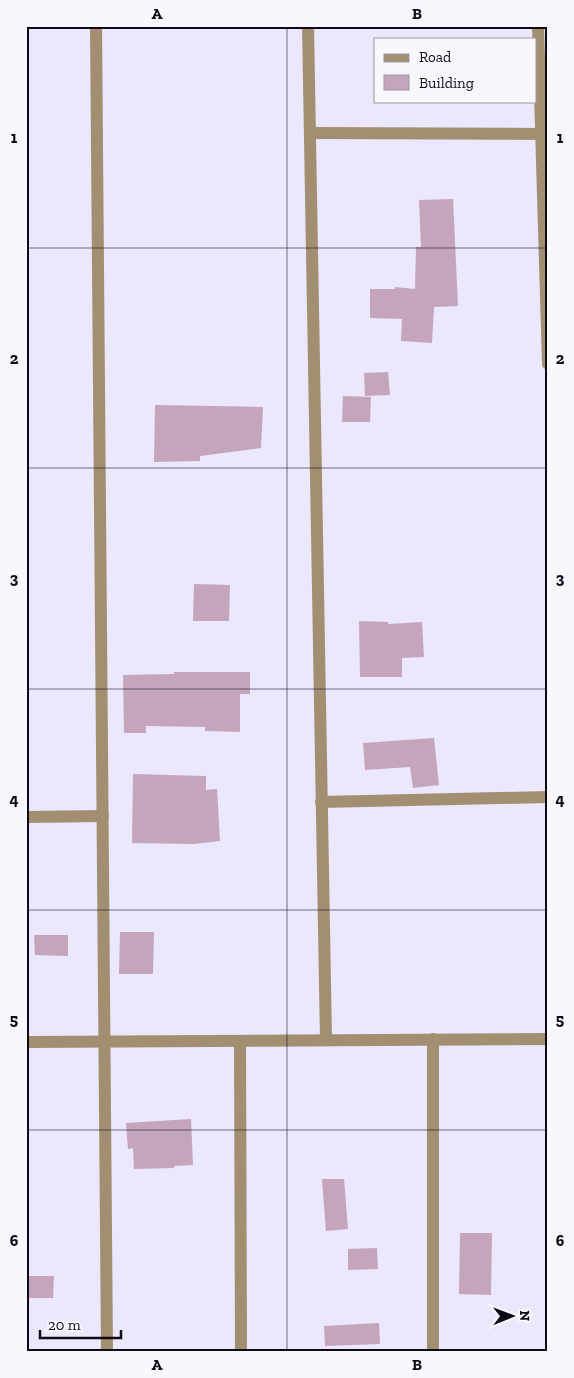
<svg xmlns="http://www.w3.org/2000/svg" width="574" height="1378" font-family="'Zilla Slab',serif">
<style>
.building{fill:#c4a5bc}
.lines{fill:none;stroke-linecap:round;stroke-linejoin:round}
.minor{stroke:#a28e70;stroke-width:12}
.grid{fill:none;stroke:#0e0b16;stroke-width:1;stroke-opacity:0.55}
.neatline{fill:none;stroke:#0e0b16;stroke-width:2}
.grid-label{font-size:16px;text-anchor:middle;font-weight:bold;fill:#0e0b16}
</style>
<rect width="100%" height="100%" fill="#ebe7fc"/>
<g class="building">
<path d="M 453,199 L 458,306 L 434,307 L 432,343 L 401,341 L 402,319 L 370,318 L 370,289 L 395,289 L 395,287 L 415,289 L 416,247 L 421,247 L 419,200 Z"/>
<path d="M 388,372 L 390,395 L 365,396 L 364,373 Z"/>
<path d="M 343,396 L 371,397 L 370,422 L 342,422 Z"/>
<path d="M 155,405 L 263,407 L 261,448 L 200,456 L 200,461 L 154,462 Z"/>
<path d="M 194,584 L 230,585 L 229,621 L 193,621 Z"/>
<path d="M 359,621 L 388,622 L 388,624 L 422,622 L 424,657 L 402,658 L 402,677 L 360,677 Z"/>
<path d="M 174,672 L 250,672 L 250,694 L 240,694 L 240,732 L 205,731 L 205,727 L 146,726 L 146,733 L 124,733 L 123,675 L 174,674 Z"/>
<path d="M 434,738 L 439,785 L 413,788 L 410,767 L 365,770 L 363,743 Z"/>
<path d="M 133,774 L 206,776 L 206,790 L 217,789 L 220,841 L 194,844 L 132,843 Z"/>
<path d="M 120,932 L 154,932 L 153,974 L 119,974 Z"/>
<path d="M 34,935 L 68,935 L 68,956 L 35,955 Z"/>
<path d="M 191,1119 L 193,1165 L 174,1166 L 174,1168 L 134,1169 L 133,1148 L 128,1149 L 126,1123 Z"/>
<path d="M 322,1179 L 344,1179 L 348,1229 L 326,1231 Z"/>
<path d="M 460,1233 L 492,1233 L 491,1295 L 459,1294 Z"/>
<path d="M 377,1248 L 378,1269 L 348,1270 L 348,1249 Z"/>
<path d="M 26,1276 L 54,1276 L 53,1298 L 26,1298 Z"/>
<path d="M 379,1323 L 380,1344 L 325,1346 L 324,1326 Z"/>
</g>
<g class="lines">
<g class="minor">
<path d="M 96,26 L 107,1352"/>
<path d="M 308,26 L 326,1040"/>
<path d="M 538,26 L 548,364"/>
<path d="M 310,133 L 548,134"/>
<path d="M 321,802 L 548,797"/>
<path d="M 26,817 L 103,816"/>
<path d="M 240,1041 L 241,1352"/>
<path d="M 26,1042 L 548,1039"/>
<path d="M 433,1352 L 433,1039"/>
</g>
</g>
<path class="grid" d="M 287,26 L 287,1352M 26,248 L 548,248M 26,468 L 548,468M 26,689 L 548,689M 26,910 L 548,910M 26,1130 L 548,1130"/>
<rect width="574" height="1378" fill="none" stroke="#f8f7fe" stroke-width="55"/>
<rect x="374" y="38" width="162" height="65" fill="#f8f7fe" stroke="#9a99a1"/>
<rect x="384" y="54" width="25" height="8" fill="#a28e70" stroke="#9a99a1"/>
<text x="419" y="62" font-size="15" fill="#0e0b16">Road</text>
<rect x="384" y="75" width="25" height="15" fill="#c4a5bc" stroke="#9a99a1"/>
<text x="419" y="88" font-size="15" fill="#0e0b16">Building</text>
<g transform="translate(512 1316) rotate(89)" stroke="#f8f7fe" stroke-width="4" paint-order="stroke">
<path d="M0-4L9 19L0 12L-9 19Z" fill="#0e0b16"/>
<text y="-8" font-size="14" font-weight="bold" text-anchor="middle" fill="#0e0b16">N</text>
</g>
<path d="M40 1330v8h81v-8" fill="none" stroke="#0e0b16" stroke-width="2.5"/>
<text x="48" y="1330" font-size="15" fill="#0e0b16" stroke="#f8f7fe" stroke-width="4" paint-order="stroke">20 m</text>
<rect x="28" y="28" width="518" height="1322" class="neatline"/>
<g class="grid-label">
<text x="157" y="19">A</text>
<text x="417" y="19">B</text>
<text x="14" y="143">1</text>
<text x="560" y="143">1</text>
<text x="14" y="364">2</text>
<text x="560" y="364">2</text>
<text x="14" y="584">3</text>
<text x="560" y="584">3</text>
<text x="14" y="805">4</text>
<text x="560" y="805">4</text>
<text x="14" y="1025">5</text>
<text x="560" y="1025">5</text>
<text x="14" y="1246">6</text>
<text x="560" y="1246">6</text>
<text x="157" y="1370">A</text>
<text x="417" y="1370">B</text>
</g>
</svg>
